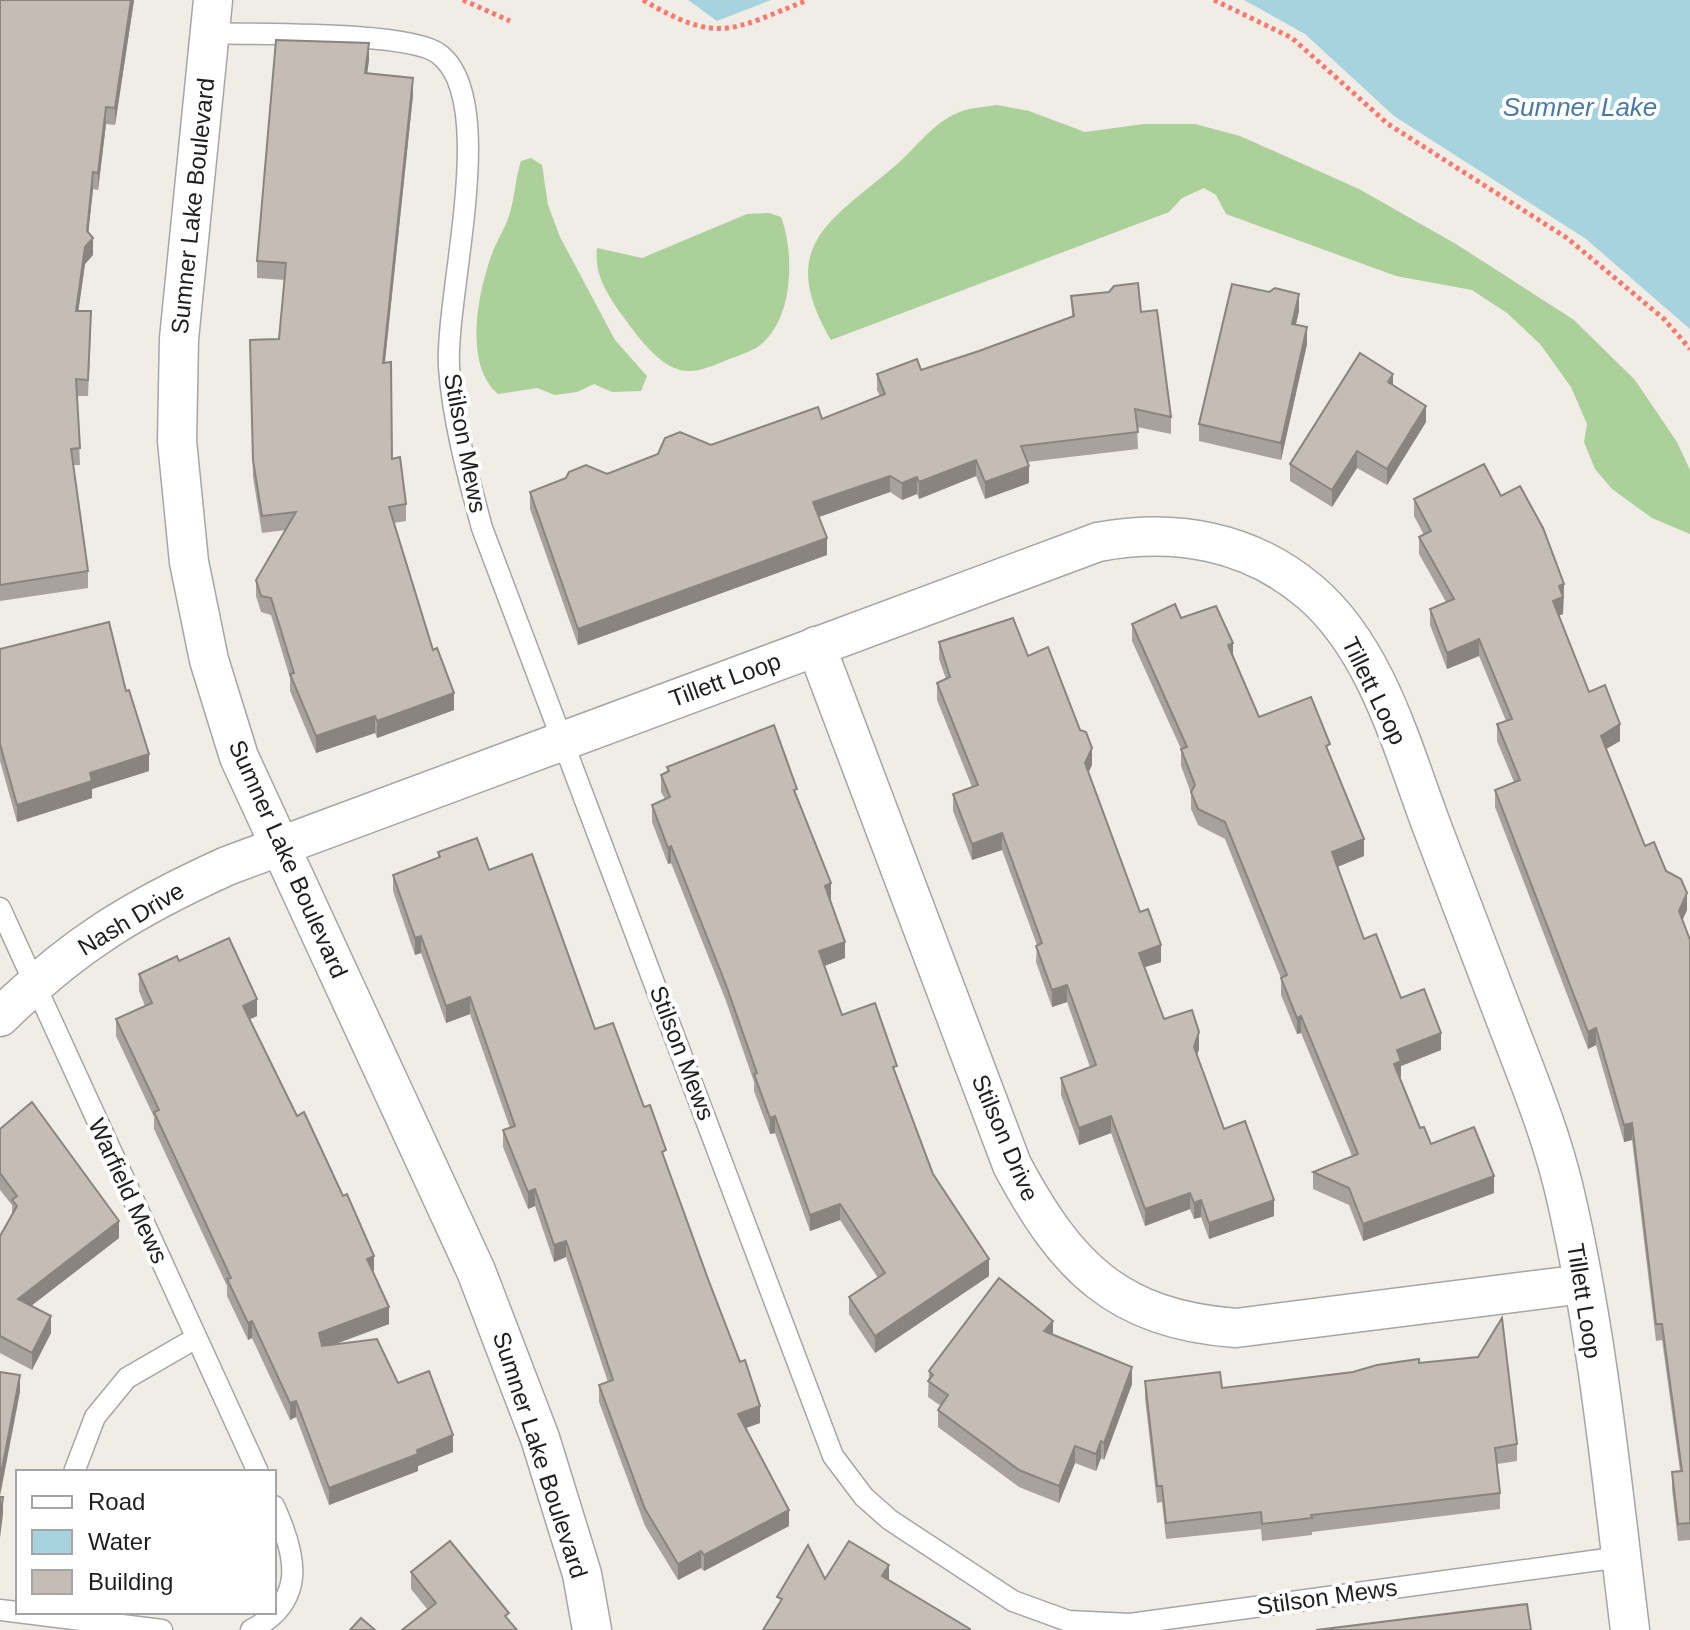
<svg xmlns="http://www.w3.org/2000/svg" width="1690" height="1630" font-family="Arial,sans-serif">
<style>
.forest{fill:#abd09a}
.water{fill:#a6d3de}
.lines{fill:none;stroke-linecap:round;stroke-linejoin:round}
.service-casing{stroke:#a6a6a6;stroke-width:23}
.minor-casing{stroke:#a6a6a6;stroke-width:41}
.path{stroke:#fb776c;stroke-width:5;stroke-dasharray:4 4;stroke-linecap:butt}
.service{stroke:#fff;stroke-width:20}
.minor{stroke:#fff;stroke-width:38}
.wall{fill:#a9a29c}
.shaded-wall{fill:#8a847f}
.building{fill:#c5bcb5;stroke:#8a847f;stroke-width:2}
.labels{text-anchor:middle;stroke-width:8;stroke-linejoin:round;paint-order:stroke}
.street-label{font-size:24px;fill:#1f1f1f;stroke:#fff}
.water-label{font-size:26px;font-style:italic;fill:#477aa8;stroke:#fff}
</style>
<rect width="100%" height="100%" fill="#f0ece6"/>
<g class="forest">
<path d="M 997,105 L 1029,111 L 1085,132 L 1144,124 L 1195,124 L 1240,136 L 1359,189 L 1456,244 L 1574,320 L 1635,380 L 1677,442 L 1690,470 L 1690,534 L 1652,518 L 1612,489 L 1595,469 L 1584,442 L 1587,424 L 1571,387 L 1540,344 L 1507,313 L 1472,290 L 1396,276 L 1226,214 L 1216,195 L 1204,188 L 1182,198 L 1169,212 L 831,340 C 776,246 829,222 895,166 C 915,149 930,126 955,114 C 966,108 984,107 997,105 Z"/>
<path d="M 531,158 L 542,165 L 548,205 L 560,237 L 615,340 L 647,376 L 641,391 L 612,392 L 594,384 L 577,392 L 555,395 L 537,388 L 498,394 C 462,364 479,288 493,251 C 498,239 505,228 509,216 C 515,198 515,179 521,161 Z"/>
<path d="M 769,213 L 781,217 C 795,253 794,324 756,348 C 747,353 736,356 727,360 C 712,366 696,374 680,370 C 657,364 635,333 622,315 C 607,294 594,274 597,248 L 642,258 L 747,214 Z"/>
</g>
<g class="water">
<path d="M 688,0 L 771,0 L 717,21 Z"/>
<path d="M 1244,0 L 1690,0 L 1690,329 L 1586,239 L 1394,116 L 1305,34 Z"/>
</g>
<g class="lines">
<defs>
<g id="service">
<path d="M 210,33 C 255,35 409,31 439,54 C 500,100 445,294 449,367 C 453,422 468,476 482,528 L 833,1456 L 864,1497 L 890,1520 L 1013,1601 L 1068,1621 L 1130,1624 L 1621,1557"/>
<path d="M 0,908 L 258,1472"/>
<path d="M 74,1472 L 95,1417 L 127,1378 L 196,1338"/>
<path d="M 0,1610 L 162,1630"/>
<path d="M 251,1630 C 307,1601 297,1556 274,1506"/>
</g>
<g id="minor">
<path d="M 213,0 L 179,339 L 177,441 L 189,562 L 209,660 L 239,757 L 476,1271 L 540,1438 L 582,1574 L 592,1630"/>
<path d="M 816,646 L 1012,1165 C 1066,1266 1116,1319 1236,1328 L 1583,1284"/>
<path d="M 0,1017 C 73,945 134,908 227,866 L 1098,542 C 1174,528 1249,540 1310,592 C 1378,650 1403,751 1434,832 C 1459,898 1485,965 1510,1031 C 1530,1083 1551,1135 1564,1189 C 1598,1333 1612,1483 1630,1630"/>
</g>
</defs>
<use href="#service" class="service-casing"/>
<use href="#minor" class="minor-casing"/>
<g class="path">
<path d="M 463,0 L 510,21"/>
<path d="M 643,0 C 719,45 731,30 808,0"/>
<path d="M 1214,0 L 1292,38 L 1388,124 L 1567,238 L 1664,319 L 1690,349"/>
</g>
<use href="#service" class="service"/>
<use href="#minor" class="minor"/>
</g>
<g class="wall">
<path d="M 0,0 L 134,0 L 115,125 L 106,124 L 98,190 L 93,189 L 88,233 L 93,255 L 85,264 L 78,311 L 91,328 L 88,396 L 77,396 L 80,465 L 73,465 L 88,571 L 88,588 L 0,601 Z"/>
<path d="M 369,60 L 367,73 L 413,95 L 385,362 L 392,459 L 406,504 L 406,521 L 394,523 L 433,650 L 454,710 L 377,738 L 375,733 L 316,753 L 290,691 L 290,678 L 271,615 L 261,612 L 256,596 L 256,580 L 286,530 L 262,533 L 253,477 L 250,357 L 279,339 L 285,280 L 257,278 L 257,261 Z"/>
<path d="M 1071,296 L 1141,312 L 1171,417 L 1171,434 L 1137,427 L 1138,449 L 1027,462 L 1029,483 L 985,499 L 976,476 L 919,499 L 917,494 L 902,500 L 890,492 L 819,517 L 827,555 L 578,645 L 530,509 L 530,492 L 607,474 L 711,445 L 822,419 L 880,396 L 877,390 L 877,374 L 921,370 L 979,351 L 1072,317 Z"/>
<path d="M 1299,311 L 1296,324 L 1307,344 L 1281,460 L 1199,441 L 1199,424 Z"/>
<path d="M 1393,385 L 1426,422 L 1387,485 L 1357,468 L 1332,507 L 1290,481 L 1290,464 Z"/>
<path d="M 1501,496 L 1564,584 L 1563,614 L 1558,616 L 1589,692 L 1620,741 L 1606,749 L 1645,846 L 1666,871 L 1687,910 L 1682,920 L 1690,940 L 1690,1540 L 1678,1541 L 1672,1489 L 1672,1472 L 1680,1471 L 1662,1340 L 1656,1341 L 1632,1140 L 1624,1142 L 1596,1045 L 1588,1049 L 1495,807 L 1495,790 L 1514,782 L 1497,741 L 1497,724 L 1506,721 L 1479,656 L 1447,669 L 1430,625 L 1430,609 L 1446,602 L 1419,554 L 1419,537 L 1424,535 L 1414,516 L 1414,499 Z"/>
<path d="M 1181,618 L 1233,656 L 1259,717 L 1330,755 L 1364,856 L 1337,867 L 1364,939 L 1401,998 L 1441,1050 L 1401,1066 L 1401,1077 L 1400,1078 L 1420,1128 L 1431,1144 L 1494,1193 L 1363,1241 L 1349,1205 L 1313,1189 L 1313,1172 L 1352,1156 L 1301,1033 L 1297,1034 L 1281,995 L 1281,978 L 1225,839 L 1198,825 L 1191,809 L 1191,793 L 1181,766 L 1181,749 L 1132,641 L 1132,624 Z"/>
<path d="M 939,642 L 1028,656 L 1092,765 L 1088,772 L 1140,912 L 1161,962 L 1145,967 L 1164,1019 L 1199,1049 L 1197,1055 L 1224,1129 L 1274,1216 L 1209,1239 L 1201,1217 L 1194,1219 L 1190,1209 L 1145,1226 L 1111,1133 L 1079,1145 L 1061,1095 L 1061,1078 L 1090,1067 L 1067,1002 L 1052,1007 L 1036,962 L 1037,945 L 1002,850 L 972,860 L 953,811 L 953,794 L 972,787 L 937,700 L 937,683 L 946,679 L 939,659 Z"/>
<path d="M 0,649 L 126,691 L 149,771 L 92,789 L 92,798 L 17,822 L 0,761 Z"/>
<path d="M 667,767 L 797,797 L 831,900 L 830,900 L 845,958 L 824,966 L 842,1015 L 897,1079 L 933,1174 L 989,1276 L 875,1353 L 849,1314 L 849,1297 L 878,1278 L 840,1220 L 810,1231 L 775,1133 L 770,1134 L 754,1091 L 754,1082 L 726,1001 L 671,863 L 668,864 L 652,822 L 652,805 L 665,799 L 661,792 L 661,775 L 667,772 Z"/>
<path d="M 438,852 L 489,870 L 595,1029 L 644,1107 L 666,1163 L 760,1423 L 745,1428 L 789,1526 L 704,1571 L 701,1568 L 678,1580 L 645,1526 L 599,1402 L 599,1385 L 608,1382 L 566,1257 L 554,1262 L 535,1206 L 528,1209 L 503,1147 L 503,1130 L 510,1128 L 470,1014 L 446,1023 L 421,953 L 415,955 L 393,891 L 393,875 L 438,858 Z"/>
<path d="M 179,961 L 257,1016 L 250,1019 L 374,1273 L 389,1324 L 333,1345 L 398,1383 L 453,1452 L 418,1466 L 418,1471 L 329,1505 L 296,1417 L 290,1420 L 252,1338 L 248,1340 L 227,1296 L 227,1286 L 154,1129 L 154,1117 L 116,1036 L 116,1019 L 145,1006 L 139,991 L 139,974 Z"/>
<path d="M 0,1129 L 119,1238 L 31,1306 L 51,1333 L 32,1370 L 0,1353 L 0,1236 L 12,1215 L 12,1205 L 0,1190 Z"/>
<path d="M 1053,1334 L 1132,1384 L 1104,1460 L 1101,1458 L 1096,1471 L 1075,1463 L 1059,1503 L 1019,1487 L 938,1427 L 938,1410 L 941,1406 L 928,1397 L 929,1371 Z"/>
<path d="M 1353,1372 L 1517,1444 L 1517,1461 L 1497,1464 L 1500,1493 L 1500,1509 L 1312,1532 L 1312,1535 L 1262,1541 L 1261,1529 L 1166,1539 L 1162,1502 L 1157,1503 L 1145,1398 L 1145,1381 L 1222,1388 Z"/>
<path d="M 411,1572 L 509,1620 L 428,1610 L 411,1589 Z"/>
</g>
<g class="shaded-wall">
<path d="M 131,0 L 134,0 L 115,125 L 115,108 Z"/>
<path d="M 369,43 L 369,60 L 365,90 L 365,73 Z"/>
<path d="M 413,78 L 413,95 L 383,379 L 383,363 Z"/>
<path d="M 106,107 L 106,124 L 98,190 L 98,173 Z"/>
<path d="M 93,172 L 93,189 L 87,245 L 93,238 L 93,255 L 85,264 L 76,328 L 76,311 Z"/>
<path d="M 1299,294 L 1299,311 L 1292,340 L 1292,324 Z"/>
<path d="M 1307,327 L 1307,344 L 1281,460 L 1281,443 Z"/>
<path d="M 1393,374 L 1393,391 L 1388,382 Z"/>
<path d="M 1426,406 L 1426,422 L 1387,485 L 1387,469 Z"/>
<path d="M 1357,451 L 1357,468 L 1332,507 L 1332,490 Z"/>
<path d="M 976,460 L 976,476 L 919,499 L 919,482 Z"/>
<path d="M 1029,466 L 1029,483 L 985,499 L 985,482 Z"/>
<path d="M 890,476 L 890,492 L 813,519 L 813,502 Z"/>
<path d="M 917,477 L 917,494 L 902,500 L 902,483 Z"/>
<path d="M 827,538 L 827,555 L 578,645 L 578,629 Z"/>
<path d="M 1564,584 L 1563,614 L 1553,618 L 1553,601 L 1559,586 Z"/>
<path d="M 1479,639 L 1479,656 L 1447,669 L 1447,653 Z"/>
<path d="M 1233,643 L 1233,660 L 1228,645 Z"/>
<path d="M 454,693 L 454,710 L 377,738 L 377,721 Z"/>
<path d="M 375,716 L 375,733 L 316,753 L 316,736 Z"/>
<path d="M 1620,724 L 1620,741 L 1601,752 L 1601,736 Z"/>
<path d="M 1092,748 L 1092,765 L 1085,780 L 1085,763 Z"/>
<path d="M 149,754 L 149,771 L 92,789 L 92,798 L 17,822 L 17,805 L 90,773 Z"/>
<path d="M 1002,833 L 1002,850 L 972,860 L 972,844 Z"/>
<path d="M 1364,839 L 1364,856 L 1332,869 L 1332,852 Z"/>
<path d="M 671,846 L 671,863 L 668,864 L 668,848 Z"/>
<path d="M 831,883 L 831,900 L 825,902 L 825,886 Z"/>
<path d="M 1687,893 L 1687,910 L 1679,928 L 1679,911 Z"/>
<path d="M 421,936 L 421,953 L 415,955 L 415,938 Z"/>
<path d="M 845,942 L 845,958 L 819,968 L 819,951 Z"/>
<path d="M 1161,945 L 1161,962 L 1139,969 L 1139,953 Z"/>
<path d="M 1067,985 L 1067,1002 L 1052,1007 L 1052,990 Z"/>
<path d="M 470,997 L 470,1014 L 446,1023 L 446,1006 Z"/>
<path d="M 257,999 L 257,1016 L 243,1022 L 243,1006 Z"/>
<path d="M 1301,1016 L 1301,1033 L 1297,1034 L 1297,1018 Z"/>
<path d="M 1596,1028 L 1596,1045 L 1588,1049 L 1588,1032 Z"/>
<path d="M 1199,1032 L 1199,1049 L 1194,1064 L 1194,1047 Z"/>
<path d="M 1441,1033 L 1441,1050 L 1401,1066 L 1401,1077 L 1394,1080 L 1394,1064 L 1397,1050 Z"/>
<path d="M 775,1116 L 775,1133 L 770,1134 L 770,1118 Z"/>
<path d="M 1111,1116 L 1111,1133 L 1079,1145 L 1079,1128 Z"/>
<path d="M 1632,1123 L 1632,1140 L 1624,1142 L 1624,1125 Z"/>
<path d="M 1494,1176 L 1494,1193 L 1363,1241 L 1363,1224 Z"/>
<path d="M 535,1189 L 535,1206 L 528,1209 L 528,1192 Z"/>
<path d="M 1190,1193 L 1190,1209 L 1145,1226 L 1145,1209 Z"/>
<path d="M 1201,1200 L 1201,1217 L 1194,1219 L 1194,1203 Z"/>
<path d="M 1274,1200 L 1274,1216 L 1209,1239 L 1209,1223 Z"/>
<path d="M 840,1204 L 840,1220 L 810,1231 L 810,1215 Z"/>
<path d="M 119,1221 L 119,1238 L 18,1316 L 18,1299 Z"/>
<path d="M 566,1241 L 566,1257 L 554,1262 L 554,1245 Z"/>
<path d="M 374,1256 L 374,1273 L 367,1259 Z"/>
<path d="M 989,1259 L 989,1276 L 875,1353 L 875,1336 Z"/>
<path d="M 389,1307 L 389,1324 L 319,1350 L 319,1333 Z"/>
<path d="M 51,1316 L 51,1333 L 32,1370 L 32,1353 Z"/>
<path d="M 252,1321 L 252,1338 L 248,1340 L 248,1323 Z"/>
<path d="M 1053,1321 L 1053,1337 L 1044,1331 Z"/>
<path d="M 1132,1367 L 1132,1384 L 1104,1460 L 1104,1443 Z"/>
<path d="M 20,1375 L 20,1392 L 0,1496 L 0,1479 Z"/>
<path d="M 296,1401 L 296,1417 L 290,1420 L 290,1403 Z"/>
<path d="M 760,1406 L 760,1423 L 738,1431 L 738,1414 Z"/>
<path d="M 453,1435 L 453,1452 L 418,1466 L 418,1471 L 329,1505 L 329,1488 L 417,1450 Z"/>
<path d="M 1101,1441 L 1101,1458 L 1096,1471 L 1096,1454 Z"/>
<path d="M 1075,1446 L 1075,1463 L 1059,1503 L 1059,1486 Z"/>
<path d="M 3,1497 L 3,1514 L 0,1538 L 0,1521 Z"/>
<path d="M 789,1510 L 789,1526 L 704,1571 L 704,1555 Z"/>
<path d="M 701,1551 L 701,1568 L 678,1580 L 678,1564 Z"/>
<path d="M 889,1565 L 889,1581 L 882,1576 Z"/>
</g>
<g class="building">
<path d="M 0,0 L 131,0 L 115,108 L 106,107 L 98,173 L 93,172 L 87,231 L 93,238 L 85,247 L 76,311 L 91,311 L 88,380 L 76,379 L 80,448 L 71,449 L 88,571 L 0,585 Z"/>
<path d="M 276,40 L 369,43 L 365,73 L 413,78 L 383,363 L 391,362 L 392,459 L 400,457 L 406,504 L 389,507 L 433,650 L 437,648 L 454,693 L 377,721 L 375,716 L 316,736 L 290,674 L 294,673 L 271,598 L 261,596 L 256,580 L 296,512 L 262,516 L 253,460 L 250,340 L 279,339 L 286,263 L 257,261 Z"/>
<path d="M 1138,283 L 1141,312 L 1157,310 L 1171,417 L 1135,409 L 1138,432 L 1021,446 L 1029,466 L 985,482 L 976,460 L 919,482 L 917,477 L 902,483 L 890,476 L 813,502 L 827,538 L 578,629 L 530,492 L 566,478 L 569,472 L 586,465 L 607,474 L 658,454 L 665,438 L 680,432 L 711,445 L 818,407 L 822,419 L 885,394 L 877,374 L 917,359 L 921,370 L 979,351 L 1074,316 L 1071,296 L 1109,292 L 1114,286 Z"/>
<path d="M 1232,284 L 1269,292 L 1275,288 L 1299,294 L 1292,324 L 1307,327 L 1281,443 L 1199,424 Z"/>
<path d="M 1360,353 L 1393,374 L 1388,382 L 1426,406 L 1387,469 L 1357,451 L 1332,490 L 1290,464 Z"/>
<path d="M 1484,464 L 1501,496 L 1520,486 L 1543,528 L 1564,584 L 1559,586 L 1563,597 L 1553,601 L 1589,692 L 1605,685 L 1620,724 L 1601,736 L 1645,846 L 1654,842 L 1666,871 L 1681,879 L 1687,893 L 1679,911 L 1690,940 L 1690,1523 L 1678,1524 L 1672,1472 L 1682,1471 L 1662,1324 L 1656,1324 L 1632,1123 L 1624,1125 L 1596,1028 L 1588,1032 L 1495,790 L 1520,780 L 1497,724 L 1512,719 L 1479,639 L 1447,653 L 1430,609 L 1454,599 L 1419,537 L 1431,531 L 1414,499 Z"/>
<path d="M 1175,604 L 1181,618 L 1216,606 L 1233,643 L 1228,645 L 1259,717 L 1311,697 L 1330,744 L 1326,746 L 1364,839 L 1332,852 L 1364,939 L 1376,934 L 1401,998 L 1424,989 L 1441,1033 L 1397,1050 L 1401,1061 L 1394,1064 L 1420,1128 L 1424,1127 L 1431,1144 L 1474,1127 L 1494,1176 L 1363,1224 L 1349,1188 L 1313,1172 L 1358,1154 L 1301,1016 L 1297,1018 L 1281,978 L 1287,975 L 1225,822 L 1198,809 L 1191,792 L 1195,785 L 1181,749 L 1187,747 L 1132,624 Z"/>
<path d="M 1013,618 L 1028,656 L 1048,647 L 1080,730 L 1086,732 L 1092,748 L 1085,763 L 1140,912 L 1148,909 L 1161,945 L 1139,953 L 1164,1019 L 1192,1010 L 1199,1032 L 1194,1047 L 1224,1129 L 1245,1121 L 1274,1200 L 1209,1223 L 1201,1200 L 1194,1203 L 1190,1193 L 1145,1209 L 1111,1116 L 1079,1128 L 1061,1078 L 1096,1065 L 1067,985 L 1052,990 L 1036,946 L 1042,943 L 1002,833 L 972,844 L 953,794 L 978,785 L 937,683 L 950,677 L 939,642 Z"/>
<path d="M 109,622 L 126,691 L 129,690 L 149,754 L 90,773 L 92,781 L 17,805 L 0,744 L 0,649 Z"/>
<path d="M 774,725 L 797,789 L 794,790 L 831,883 L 825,886 L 845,942 L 819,951 L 842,1015 L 875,1003 L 897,1066 L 893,1067 L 933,1174 L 989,1259 L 875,1336 L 849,1297 L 885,1273 L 840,1204 L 810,1215 L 775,1116 L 770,1118 L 754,1074 L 757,1073 L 726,985 L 671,846 L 668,848 L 652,805 L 670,797 L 661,775 L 669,771 L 667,767 Z"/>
<path d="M 477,838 L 489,870 L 532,854 L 595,1029 L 613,1023 L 644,1107 L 650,1105 L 666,1150 L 662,1152 L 708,1279 L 740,1362 L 745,1360 L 760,1406 L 738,1414 L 789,1510 L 704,1555 L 701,1551 L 678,1564 L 645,1509 L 599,1385 L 613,1380 L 566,1241 L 554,1245 L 535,1189 L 528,1192 L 503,1130 L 515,1126 L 470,997 L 446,1006 L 421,936 L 415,938 L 393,875 L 440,857 L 438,852 Z"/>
<path d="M 229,938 L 257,999 L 243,1006 L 297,1116 L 304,1112 L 343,1196 L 347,1194 L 374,1256 L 367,1259 L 389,1307 L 319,1333 L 322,1346 L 377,1339 L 398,1383 L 429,1371 L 453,1435 L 417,1450 L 418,1454 L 329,1488 L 296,1401 L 290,1403 L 252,1321 L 248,1323 L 227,1279 L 231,1278 L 154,1112 L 159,1110 L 116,1019 L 152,1003 L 139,974 L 177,956 L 179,961 Z"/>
<path d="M 32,1102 L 119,1221 L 18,1299 L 51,1316 L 32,1353 L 0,1336 L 0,1236 L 17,1206 L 12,1200 L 17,1196 L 0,1173 L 0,1129 Z"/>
<path d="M 999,1278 L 1053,1321 L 1044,1331 L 1132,1367 L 1104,1443 L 1101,1441 L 1096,1454 L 1075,1446 L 1059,1486 L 1019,1470 L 938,1410 L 948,1395 L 928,1381 L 933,1375 L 929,1371 Z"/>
<path d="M 1502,1318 L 1517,1444 L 1495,1448 L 1500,1493 L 1311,1515 L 1312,1518 L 1262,1524 L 1261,1512 L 1166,1523 L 1162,1486 L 1157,1486 L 1145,1381 L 1220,1372 L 1222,1388 L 1353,1372 L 1377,1365 L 1419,1359 L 1419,1363 L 1478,1357 Z"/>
<path d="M 0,1372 L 20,1375 L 0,1479 Z"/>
<path d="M 0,1497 L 3,1497 L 0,1521 Z"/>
<path d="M 450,1541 L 509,1613 L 505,1616 L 517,1630 L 402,1630 L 436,1603 L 411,1572 Z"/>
<path d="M 849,1541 L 889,1565 L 882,1576 L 970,1629 L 970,1630 L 763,1630 L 782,1599 L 777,1597 L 808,1545 L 825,1579 Z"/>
<path d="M 1527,1604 L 1531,1630 L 1316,1630 Z"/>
<path d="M 361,1618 L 375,1630 L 350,1630 Z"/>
</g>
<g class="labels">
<g class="street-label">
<text transform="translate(193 206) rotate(-84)" y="8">Sumner Lake Boulevard</text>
<text transform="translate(465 443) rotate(79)" y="8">Stilson Mews</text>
<text transform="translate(725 680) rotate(-20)" y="8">Tillett Loop</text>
<text transform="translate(1374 691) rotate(64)" y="8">Tillett Loop</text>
<text transform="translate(288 859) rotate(66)" y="8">Sumner Lake Boulevard</text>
<text transform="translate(131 919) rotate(-31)" y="8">Nash Drive</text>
<text transform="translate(682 1053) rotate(69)" y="8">Stilson Mews</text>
<text transform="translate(1005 1138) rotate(67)" y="8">Stilson Drive</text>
<text transform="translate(128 1191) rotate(65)" y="8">Warfield Mews</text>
<text transform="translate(1584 1301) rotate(81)" y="8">Tillett Loop</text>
<text transform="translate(540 1455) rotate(72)" y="8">Sumner Lake Boulevard</text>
<text transform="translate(1327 1597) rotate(-8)" y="8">Stilson Mews</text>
</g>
<g class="water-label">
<text x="1580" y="116">Sumner Lake</text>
</g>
</g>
<rect x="16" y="1470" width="260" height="144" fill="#ffffff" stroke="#a5a5a5" stroke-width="2"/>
<rect x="32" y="1496" width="40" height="12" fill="#ffffff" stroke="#a5a5a5" stroke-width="2"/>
<text x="88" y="1510" font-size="24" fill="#1f1f1f">Road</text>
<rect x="32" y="1530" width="40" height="24" fill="#a6d3de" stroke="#a5a5a5" stroke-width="2"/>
<text x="88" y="1550" font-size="24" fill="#1f1f1f">Water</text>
<rect x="32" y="1570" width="40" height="24" fill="#c5bcb5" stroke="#a5a5a5" stroke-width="2"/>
<text x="88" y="1590" font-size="24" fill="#1f1f1f">Building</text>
</svg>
